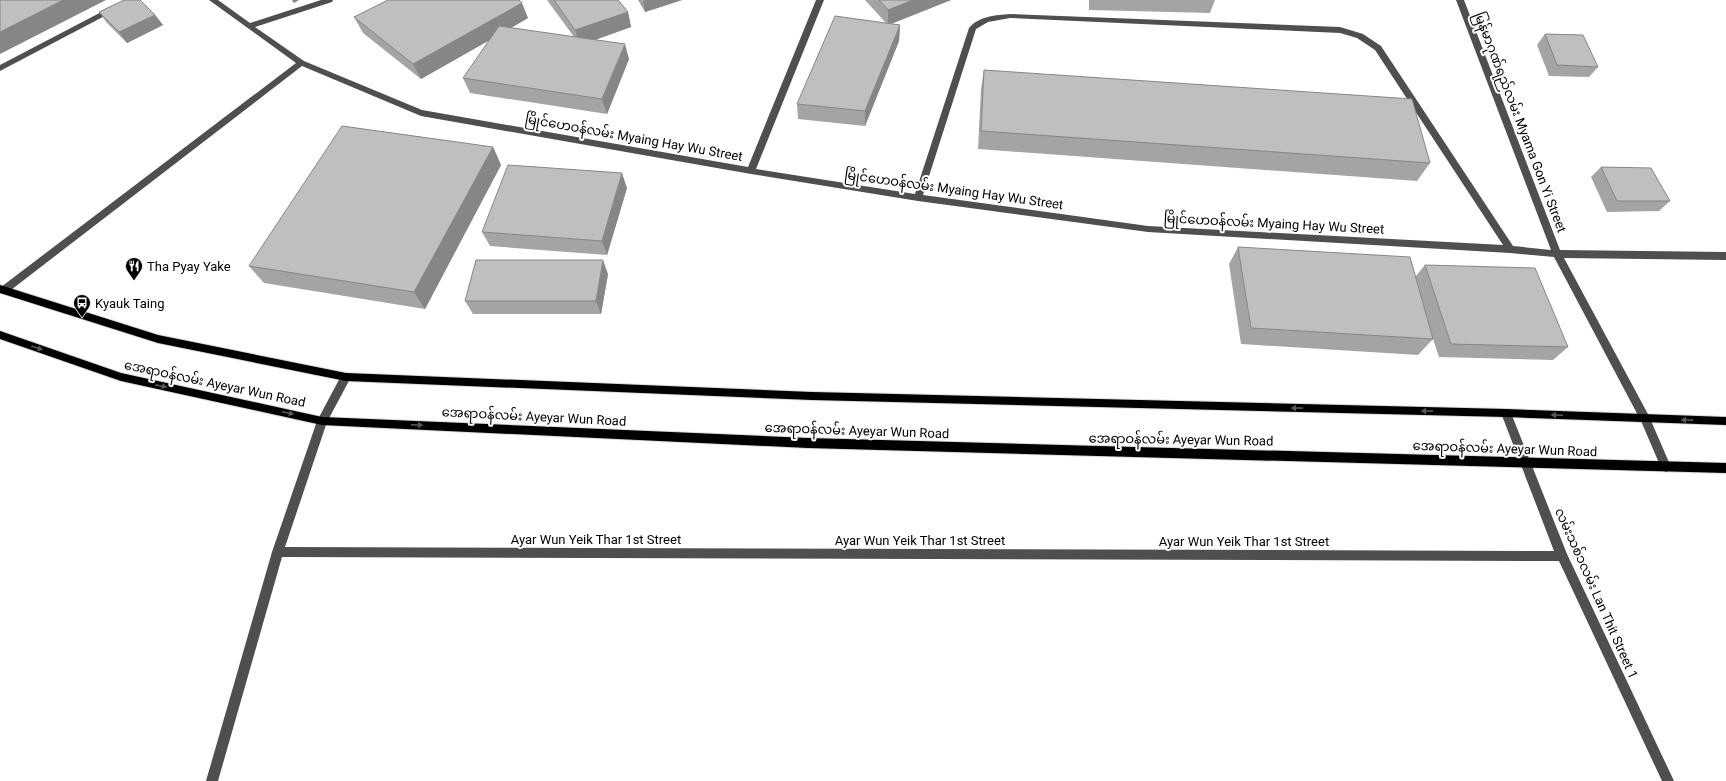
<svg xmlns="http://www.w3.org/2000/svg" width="1726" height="781" font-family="Roboto,'Noto Sans Myanmar',sans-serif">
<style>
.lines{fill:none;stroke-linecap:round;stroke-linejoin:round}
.major-casing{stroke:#dbdbdb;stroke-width:2}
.minor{fill:#4f4f4f;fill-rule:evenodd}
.major{fill:#000;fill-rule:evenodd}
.wall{fill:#a4a4a4}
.shaded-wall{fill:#868686}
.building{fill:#bfbfbf;stroke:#868686}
.oneway{fill:#595959}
.labels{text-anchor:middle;stroke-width:4;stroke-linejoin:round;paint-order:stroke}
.street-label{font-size:13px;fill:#000;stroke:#fff}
.poi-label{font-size:13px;fill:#000;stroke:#fff;text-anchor:start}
</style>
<rect width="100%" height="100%" fill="#fff"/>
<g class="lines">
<defs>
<g id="major">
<path d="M 0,285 L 158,335 L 346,373 L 812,392 L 1506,409 L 1726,417 L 1726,425 L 1506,417 L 812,400 L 346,381 L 158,343 L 0,293 Z"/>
<path d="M 0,331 L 121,373 L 322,417 L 808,438 L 1726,463 L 1726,473 L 808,448 L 322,425 L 121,381 L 0,339 Z"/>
</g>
</defs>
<use href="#major" class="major-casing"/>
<g class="minor">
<path d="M 209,0 L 218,0 L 250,23 L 321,0 L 333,0 L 332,2 L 255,27 L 304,61 L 422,110 L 748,167 L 816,0 L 824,0 L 756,169 L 915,194 L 969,28 C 979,16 996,15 1010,14 L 1340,27 L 1363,34 L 1381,46 L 1513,246 L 1551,250 L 1456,0 L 1464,0 L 1560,250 L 1726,252 L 1726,260 L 1564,258 L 1649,416 L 1671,467 L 1670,470 L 1666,472 L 1662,470 L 1641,421 L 1554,257 L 1510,253 L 1148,232 L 918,201 L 751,174 L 421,116 L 302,66 L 7,293 L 1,293 L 1,287 L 296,63 ZM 1010,18 L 1340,33 L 1357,38 L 1375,50 L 1503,245 L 1148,226 L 923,195 L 976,29 L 988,22 Z"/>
<path d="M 111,7 L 114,7 L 118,9 L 0,71 L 0,65 Z"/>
<path d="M 346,373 L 350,374 L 351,377 L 327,422 L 285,547 L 1554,551 L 1501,413 L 1502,410 L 1506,409 L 1510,410 L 1511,413 L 1567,554 L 1674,781 L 1662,781 L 1559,561 L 282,557 L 218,781 L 206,781 L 272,552 L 317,421 L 342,374 Z"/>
</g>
<use href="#major" class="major"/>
</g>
<g class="wall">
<path d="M 547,0 L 618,0 L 628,12 L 631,27 L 595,40 L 629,59 L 607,114 L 470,93 L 463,78 L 490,40 L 421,79 L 363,33 L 354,17 L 528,18 L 511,28 L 574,37 Z"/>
<path d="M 638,0 L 682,0 L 645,12 Z"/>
<path d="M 865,0 L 951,0 L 891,24 L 900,25 L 899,41 L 865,126 L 798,119 L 797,104 L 886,23 Z"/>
<path d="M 1089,0 L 1215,0 L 1210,13 L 1089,10 Z"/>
<path d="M 99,12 L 155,15 L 163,25 L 127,43 L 107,23 Z"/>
<path d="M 1545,34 L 1598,67 L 1589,77 L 1549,76 L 1537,45 Z"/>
<path d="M 984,70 L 1430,163 L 1417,181 L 978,149 L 981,89 Z"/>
<path d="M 493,147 L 501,165 L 425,309 L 264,283 L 249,266 Z"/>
<path d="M 1601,167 L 1670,201 L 1659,211 L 1607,212 L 1591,177 Z"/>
<path d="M 627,188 L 607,255 L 490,246 L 482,232 Z"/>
<path d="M 1238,247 L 1415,277 L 1425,265 L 1568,347 L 1553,360 L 1439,357 L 1428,324 L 1433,339 L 1418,355 L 1241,344 L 1229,264 Z"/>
<path d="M 608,274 L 601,314 L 473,314 L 465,301 Z"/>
</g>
<g class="shaded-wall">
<path d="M 63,0 L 106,0 L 0,54 L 0,32 Z"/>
<path d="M 292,0 L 299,0 L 294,3 Z"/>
<path d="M 646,0 L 682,0 L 645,12 L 643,1 Z"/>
<path d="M 913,0 L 951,0 L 888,25 L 888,10 Z"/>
<path d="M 522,3 L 528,18 L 421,79 L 413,64 Z"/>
<path d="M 628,12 L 631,27 L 580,45 L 575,30 Z"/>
<path d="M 155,15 L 163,25 L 127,43 L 119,32 Z"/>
<path d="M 900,25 L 899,41 L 865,126 L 865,111 Z"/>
<path d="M 625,44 L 629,59 L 607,114 L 602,99 Z"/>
<path d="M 493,147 L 501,165 L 425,309 L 414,292 Z"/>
<path d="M 622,173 L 627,188 L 607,255 L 602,241 Z"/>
<path d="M 603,260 L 608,274 L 601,314 L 596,301 Z"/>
</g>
<g class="building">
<path d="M 0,0 L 63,0 L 0,32 Z"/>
<path d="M 124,0 L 140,0 L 155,15 L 119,32 L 99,12 Z"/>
<path d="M 388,0 L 519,0 L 522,3 L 413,64 L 354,17 Z"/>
<path d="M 554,0 L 618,0 L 628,12 L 575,30 Z"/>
<path d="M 879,0 L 913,0 L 888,10 Z"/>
<path d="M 835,16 L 900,25 L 865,111 L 797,104 Z"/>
<path d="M 499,26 L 625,44 L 602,99 L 463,78 Z"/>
<path d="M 1545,34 L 1583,35 L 1598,67 L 1557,65 Z"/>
<path d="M 984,70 L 1412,99 L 1430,163 L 981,131 Z"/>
<path d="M 342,126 L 493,147 L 414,292 L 249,266 Z"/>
<path d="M 508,165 L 622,173 L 602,241 L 482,232 Z"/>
<path d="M 1601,167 L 1651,168 L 1670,201 L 1617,201 Z"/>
<path d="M 1238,247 L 1410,257 L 1433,339 L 1251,328 Z"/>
<path d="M 476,260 L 603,260 L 596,301 L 465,301 Z"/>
<path d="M 1425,265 L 1535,268 L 1568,347 L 1451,344 Z"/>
</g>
<defs><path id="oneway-solid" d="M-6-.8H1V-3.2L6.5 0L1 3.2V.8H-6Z"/></defs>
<g class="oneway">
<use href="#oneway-solid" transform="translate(37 348) rotate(19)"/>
<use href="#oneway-solid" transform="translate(161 386) rotate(12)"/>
<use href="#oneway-solid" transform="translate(1297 408) rotate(-179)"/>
<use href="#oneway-solid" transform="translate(1427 411) rotate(-179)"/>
<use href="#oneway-solid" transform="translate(288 413) rotate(12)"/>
<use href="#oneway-solid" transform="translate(1557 415) rotate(-177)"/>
<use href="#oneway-solid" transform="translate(1687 420) rotate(-179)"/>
<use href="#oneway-solid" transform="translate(417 425) rotate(3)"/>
</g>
<defs>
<symbol id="restaurant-pin" viewBox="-11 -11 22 30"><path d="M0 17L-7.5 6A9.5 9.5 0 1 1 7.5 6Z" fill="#000" stroke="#fff"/><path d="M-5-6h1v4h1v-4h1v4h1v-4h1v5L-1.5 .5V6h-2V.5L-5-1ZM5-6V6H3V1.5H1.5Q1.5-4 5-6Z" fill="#fff"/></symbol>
<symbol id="bus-pin" viewBox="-11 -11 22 30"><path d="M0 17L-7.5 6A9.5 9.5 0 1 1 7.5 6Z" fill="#000" stroke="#fff"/><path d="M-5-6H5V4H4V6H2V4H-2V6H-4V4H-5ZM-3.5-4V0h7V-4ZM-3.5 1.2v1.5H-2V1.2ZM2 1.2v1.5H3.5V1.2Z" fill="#fff"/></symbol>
</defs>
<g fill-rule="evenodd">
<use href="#restaurant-pin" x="124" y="256" width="20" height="27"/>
<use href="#bus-pin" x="72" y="293" width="20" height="27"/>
</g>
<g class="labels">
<g class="street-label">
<text transform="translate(1521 122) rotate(69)" y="5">မြန်မာဂုဏ်ရည်လမ်း Myama Gon Yi Street</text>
<text transform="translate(634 137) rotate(10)" y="5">မြိုင်ဟေဝန်လမ်း Myaing Hay Wu Street</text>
<text transform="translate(954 189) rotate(8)" y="5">မြိုင်ဟေဝန်လမ်း Myaing Hay Wu Street</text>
<text transform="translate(1274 223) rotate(3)" y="5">မြိုင်ဟေဝန်လမ်း Myaing Hay Wu Street</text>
<text transform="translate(215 383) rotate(12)" y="5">အေရာဝန်လမ်း Ayeyar Wun Road</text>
<text transform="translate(534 416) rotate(3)" y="5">အေရာဝန်လမ်း Ayeyar Wun Road</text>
<text transform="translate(857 430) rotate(2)" y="5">အေရာဝန်လမ်း Ayeyar Wun Road</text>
<text transform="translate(1181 439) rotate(1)" y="5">အေရာဝန်လမ်း Ayeyar Wun Road</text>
<text transform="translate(1505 448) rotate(2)" y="5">အေရာဝန်လမ်း Ayeyar Wun Road</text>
<text x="596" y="544">Ayar Wun Yeik Thar 1st Street</text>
<text x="920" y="545">Ayar Wun Yeik Thar 1st Street</text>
<text x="1244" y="546">Ayar Wun Yeik Thar 1st Street</text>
<text transform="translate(1597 593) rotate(66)" y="5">လမ်းသစ်၁လမ်း Lan Thit Street 1</text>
</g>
<g class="poi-label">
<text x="147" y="271">Tha Pyay Yake</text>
<text x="95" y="308">Kyauk Taing</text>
</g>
</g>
</svg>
